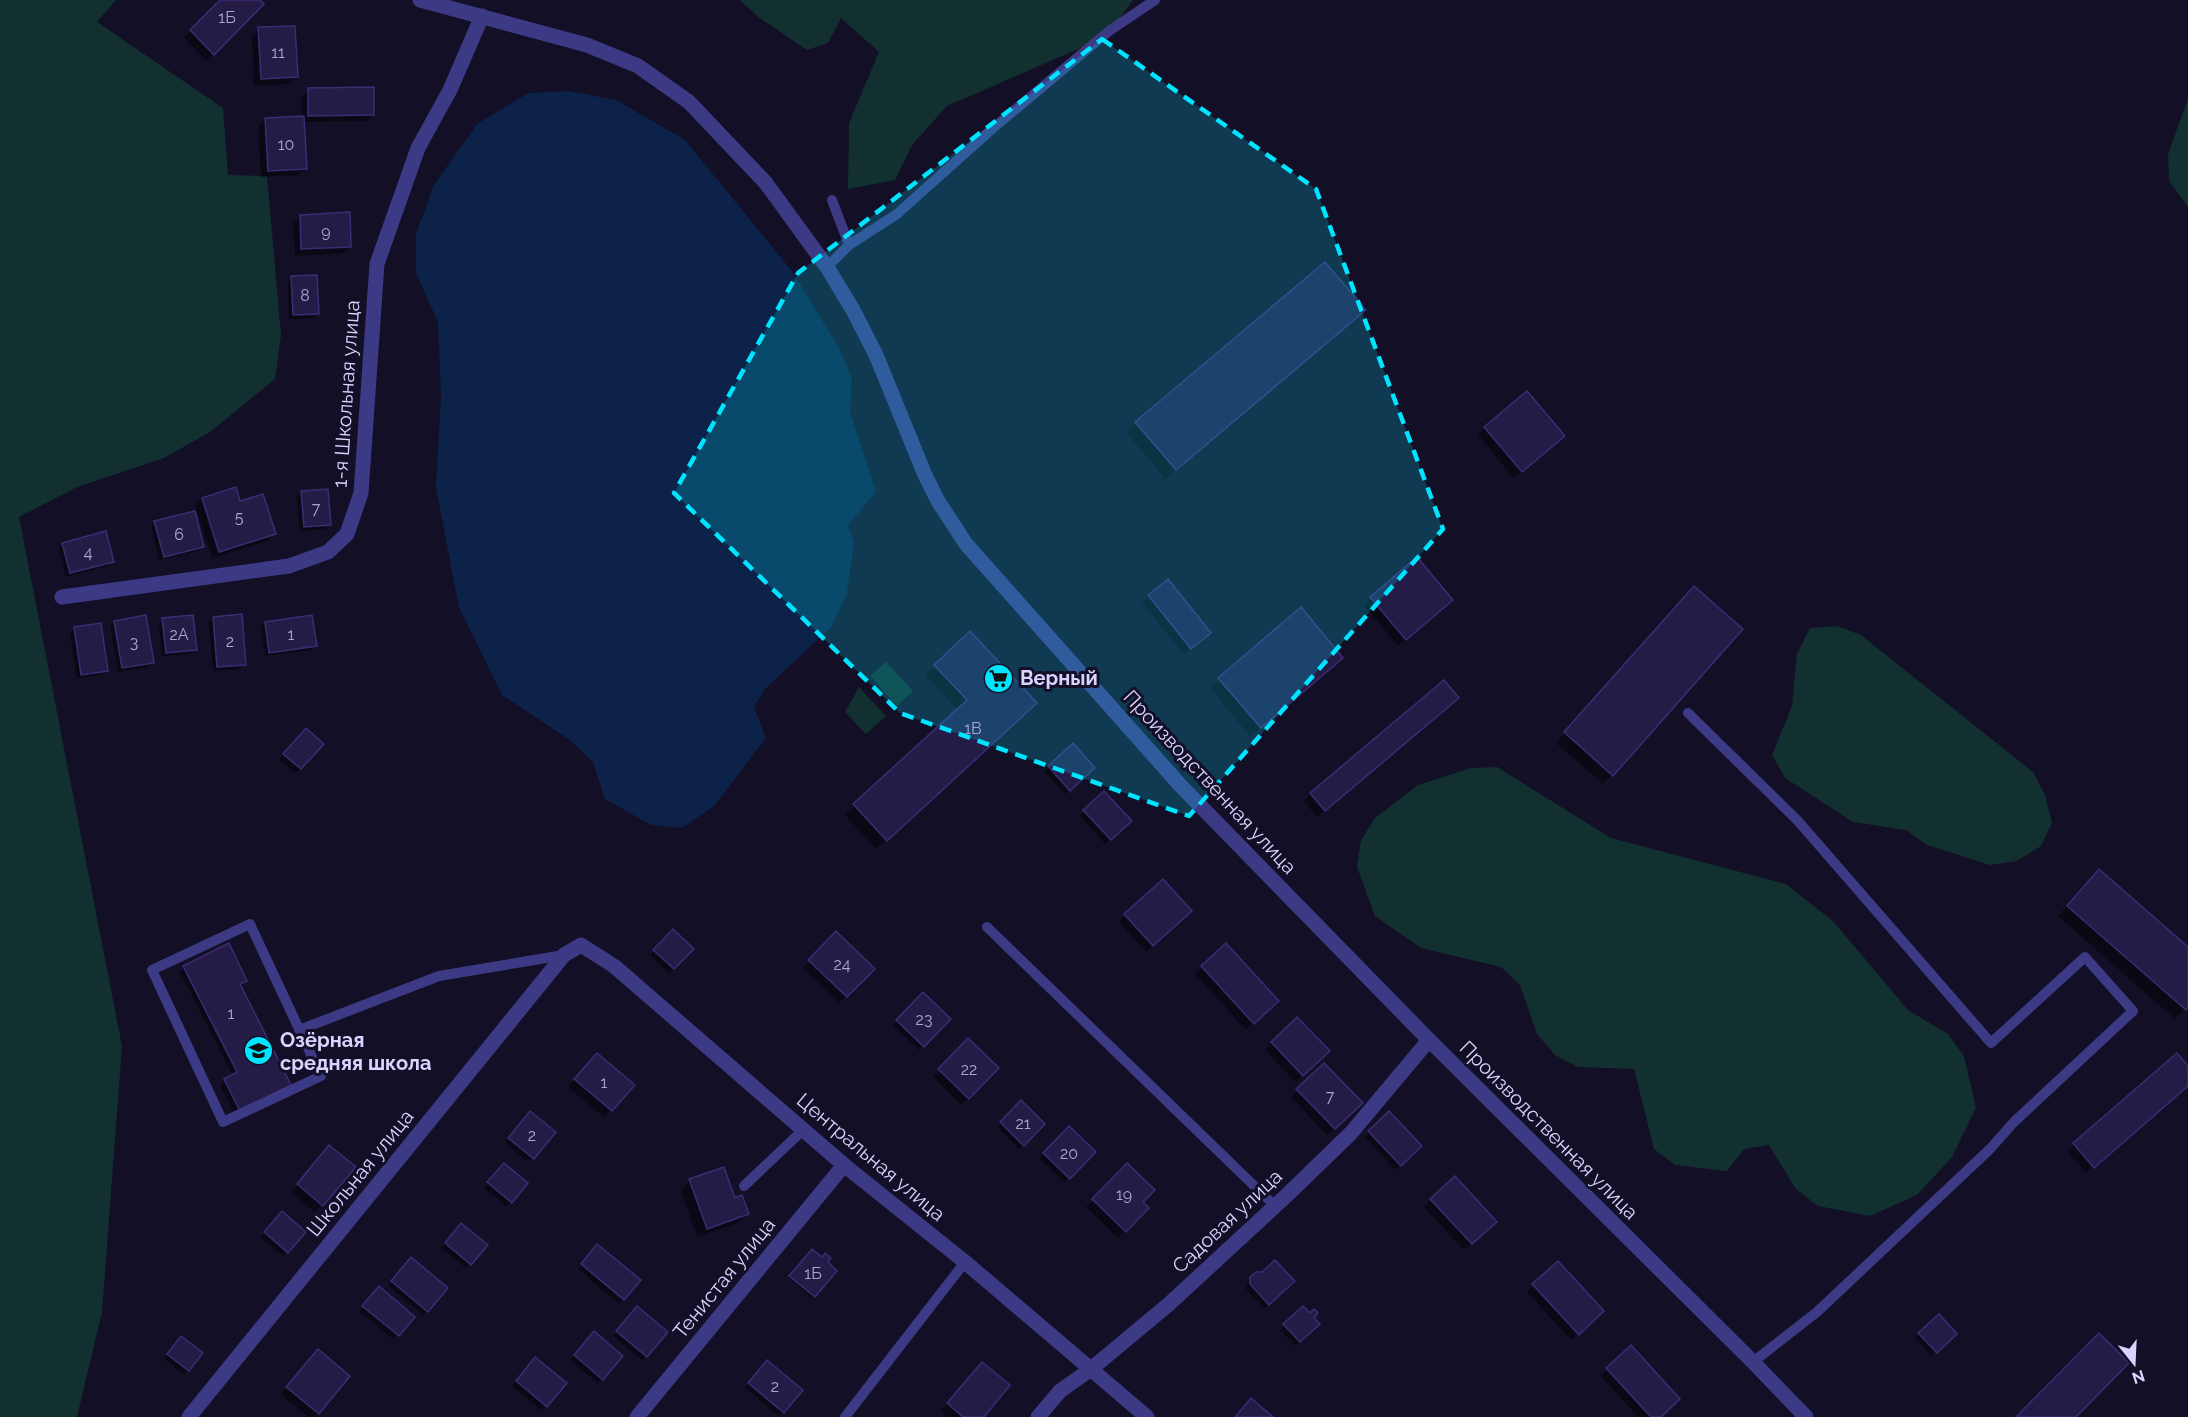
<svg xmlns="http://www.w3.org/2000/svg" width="2188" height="1417" font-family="Raleway,sans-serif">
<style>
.green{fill:#12302f}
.water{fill:#0c2248}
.shadow{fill:#0007}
.building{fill:#241b47;stroke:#3b2d73;stroke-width:1.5}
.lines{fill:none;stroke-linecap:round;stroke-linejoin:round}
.service{stroke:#3d3a85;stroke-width:10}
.minor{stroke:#3d3a85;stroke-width:15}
.tertiary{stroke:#3d3a85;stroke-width:15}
.marked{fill:#00e5ff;fill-opacity:0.2;stroke:#00e5ff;stroke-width:4.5;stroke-dasharray:12 8;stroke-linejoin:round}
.labels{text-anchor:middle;stroke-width:6;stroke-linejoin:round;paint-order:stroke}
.number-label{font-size:16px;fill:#aca6d1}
.street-label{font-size:20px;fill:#d9d4ff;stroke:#130f26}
.poi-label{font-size:20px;font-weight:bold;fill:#d9d4ff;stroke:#130f26;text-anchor:start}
</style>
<rect width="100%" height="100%" fill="#130f26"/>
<g class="green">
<path d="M 0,0 L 116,0 L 97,22 L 223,108 L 228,175 L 267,176 L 281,335 L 275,379 L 210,432 L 164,458 L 77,487 L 19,517 L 122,1046 L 102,1312 L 77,1417 L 0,1417 Z"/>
<path d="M 740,0 L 1133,0 L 1106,37 L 947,106 L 912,145 L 895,180 L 848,189 L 849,123 L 879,52 L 841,18 L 828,43 L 807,50 L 757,16 Z"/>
<path d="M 2188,99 L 2188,207 L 2169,181 L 2168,154 Z"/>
<path d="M 1837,626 L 1861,635 L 2033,772 L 2045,795 L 2052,823 L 2041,846 L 2017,861 L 1990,865 L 1927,845 L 1906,830 L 1853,822 L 1785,778 L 1772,755 L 1792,706 L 1797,654 L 1810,628 Z"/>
<path d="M 886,662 L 913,691 L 897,706 L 870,676 Z"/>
<path d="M 859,687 L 886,716 L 866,734 L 845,712 Z"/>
<path d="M 1497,767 L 1611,838 L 1786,884 L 1833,921 L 1908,1010 L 1948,1034 L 1964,1056 L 1976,1108 L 1952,1157 L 1917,1195 L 1870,1216 L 1818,1206 L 1796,1189 L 1769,1145 L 1744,1149 L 1727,1171 L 1675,1165 L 1654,1149 L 1634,1069 L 1578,1067 L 1555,1055 L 1537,1034 L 1520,985 L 1501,967 L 1421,948 L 1375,916 L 1357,867 L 1361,840 L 1375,818 L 1418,785 L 1471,768 Z"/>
</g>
<path class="water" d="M 568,91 L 616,100 L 685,140 L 792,271 L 839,348 L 852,379 L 850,412 L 876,492 L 848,525 L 854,542 L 847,593 L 832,626 L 765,689 L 754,707 L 766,738 L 714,806 L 682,828 L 651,825 L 605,799 L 593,762 L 570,740 L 502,695 L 459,607 L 436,488 L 441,397 L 438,322 L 416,273 L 416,234 L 434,185 L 477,124 L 528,93 Z"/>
<g class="shadow">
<path d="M 222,0 L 258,0 L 262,4 L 206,61 L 184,38 Z"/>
<path d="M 259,29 L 296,77 L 289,84 L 254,86 L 252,36 Z"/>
<path d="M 309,90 L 373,114 L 366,121 L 303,122 L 305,168 L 298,175 L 261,177 L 258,127 L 265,120 L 302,118 L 301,97 Z"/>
<path d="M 300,216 L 350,246 L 343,253 L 295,256 L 293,224 Z"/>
<path d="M 292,277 L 318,313 L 313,318 L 289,319 L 288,282 Z"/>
<path d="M 1354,320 L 1165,479 L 1127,433 L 1136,423 Z"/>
<path d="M 1485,428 L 1556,443 L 1514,478 L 1478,435 Z"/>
<path d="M 301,492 L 329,524 L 325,529 L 300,531 L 297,497 Z"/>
<path d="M 202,499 L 239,503 L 274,534 L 267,541 L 212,558 L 195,506 Z"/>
<path d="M 155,522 L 202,546 L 198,551 L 159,560 L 151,527 Z"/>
<path d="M 63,544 L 112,561 L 108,566 L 66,577 L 59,549 Z"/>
<path d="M 1416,559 L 1444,607 L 1398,646 L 1364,605 Z"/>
<path d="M 1149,596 L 1202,640 L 1184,655 L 1142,603 Z"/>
<path d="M 1684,598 L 1612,774 L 1603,784 L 1556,743 Z"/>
<path d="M 214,618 L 244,664 L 240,669 L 213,671 L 209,622 Z"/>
<path d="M 163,620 L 195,649 L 190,654 L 162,656 L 159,624 Z"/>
<path d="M 114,622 L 152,662 L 148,667 L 118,672 L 110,626 Z"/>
<path d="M 265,623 L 315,645 L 311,650 L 265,656 L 261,627 Z"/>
<path d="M 75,629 L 106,670 L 102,675 L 77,678 L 70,633 Z"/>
<path d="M 935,666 L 1025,713 L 876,849 L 845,815 L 958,710 L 925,675 Z"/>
<path d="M 1332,667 L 1250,736 L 1210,688 L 1219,679 Z"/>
<path d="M 1443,682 L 1450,705 L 1317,817 L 1304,801 Z"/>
<path d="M 306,730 L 321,744 L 295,773 L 279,759 Z"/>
<path d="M 1073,745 L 1093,768 L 1065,794 L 1044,771 Z"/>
<path d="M 1104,793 L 1130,821 L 1105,844 L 1080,816 Z"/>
<path d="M 2090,880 L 2188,949 L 2188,1005 L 2175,1019 L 2058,916 Z"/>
<path d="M 1125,915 L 1183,918 L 1146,952 L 1119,922 Z"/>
<path d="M 673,931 L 692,949 L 669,973 L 650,955 Z"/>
<path d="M 836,933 L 873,969 L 839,1003 L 803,968 Z"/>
<path d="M 1226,946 L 1270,1008 L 1246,1030 L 1195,974 Z"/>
<path d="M 184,967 L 246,980 L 239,986 L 289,1084 L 235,1114 L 220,1085 L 233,1076 L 180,972 Z"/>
<path d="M 924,994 L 949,1019 L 919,1050 L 893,1025 Z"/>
<path d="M 1297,1019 L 1328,1051 L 1295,1082 L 1265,1050 Z"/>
<path d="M 968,1041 L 997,1069 L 961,1105 L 933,1077 Z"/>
<path d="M 2177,1055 L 2188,1068 L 2188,1085 L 2086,1173 L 2067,1151 Z"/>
<path d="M 590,1062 L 632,1085 L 604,1117 L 568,1087 Z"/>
<path d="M 1324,1065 L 1361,1103 L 1327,1135 L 1291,1097 Z"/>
<path d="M 1021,1103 L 1043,1124 L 1019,1149 L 997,1127 Z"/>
<path d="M 1389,1113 L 1420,1146 L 1395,1170 L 1365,1137 Z"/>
<path d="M 526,1117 L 554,1133 L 528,1162 L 505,1143 Z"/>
<path d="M 1069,1128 L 1094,1152 L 1064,1182 L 1039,1158 Z"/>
<path d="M 323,1154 L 354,1168 L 315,1212 L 291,1192 Z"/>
<path d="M 1127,1165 L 1141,1202 L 1147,1208 L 1118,1238 L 1086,1207 Z"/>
<path d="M 499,1169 L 511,1202 L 506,1206 L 484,1188 Z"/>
<path d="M 690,1180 L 734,1200 L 747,1214 L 738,1223 L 697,1237 L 681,1190 Z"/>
<path d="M 1431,1200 L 1488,1229 L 1464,1250 L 1424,1207 Z"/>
<path d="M 278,1217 L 287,1252 L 283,1256 L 260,1237 Z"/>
<path d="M 457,1230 L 470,1264 L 466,1268 L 441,1248 Z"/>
<path d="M 593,1250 L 623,1299 L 619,1304 L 578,1269 Z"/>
<path d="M 812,1251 L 835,1271 L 812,1298 L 789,1278 Z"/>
<path d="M 407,1263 L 427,1311 L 423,1315 L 388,1286 Z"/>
<path d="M 1263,1273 L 1293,1281 L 1264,1308 L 1246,1289 L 1246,1283 L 1251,1279 Z"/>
<path d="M 1533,1285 L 1595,1318 L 1571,1340 L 1527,1292 Z"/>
<path d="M 374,1293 L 413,1317 L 393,1339 L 359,1311 Z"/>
<path d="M 1303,1308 L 1318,1324 L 1295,1346 L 1280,1330 Z"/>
<path d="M 633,1312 L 646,1356 L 642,1360 L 613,1336 Z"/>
<path d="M 1939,1316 L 1955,1334 L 1931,1356 L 1915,1338 Z"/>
<path d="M 589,1338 L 602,1379 L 598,1383 L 570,1360 Z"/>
<path d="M 177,1342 L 188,1370 L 183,1374 L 164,1359 Z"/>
<path d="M 311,1358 L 318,1413 L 314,1417 L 308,1417 L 281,1394 Z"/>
<path d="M 531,1363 L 546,1406 L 541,1410 L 512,1386 Z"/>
<path d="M 763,1366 L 783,1412 L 778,1416 L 745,1388 Z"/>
<path d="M 1607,1369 L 1659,1417 L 1638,1417 L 1601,1376 Z"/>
<path d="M 975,1371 L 982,1417 L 948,1417 L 941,1411 Z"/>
</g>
<g class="building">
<path d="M 220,0 L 260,0 L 264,4 L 214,55 L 190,30 Z"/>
<path d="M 295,26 L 298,77 L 261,79 L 258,27 Z"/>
<path d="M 374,87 L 374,115 L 308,116 L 308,88 Z"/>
<path d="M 304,116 L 307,169 L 268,171 L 265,118 Z"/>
<path d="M 350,212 L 351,247 L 301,249 L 300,215 Z"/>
<path d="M 1325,262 L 1366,310 L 1176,470 L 1135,422 Z"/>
<path d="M 317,275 L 319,314 L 293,315 L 291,276 Z"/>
<path d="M 1527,391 L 1565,436 L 1522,472 L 1484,427 Z"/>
<path d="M 236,487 L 240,501 L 263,494 L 276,534 L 219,552 L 202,498 Z"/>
<path d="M 328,489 L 331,525 L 304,527 L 301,491 Z"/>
<path d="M 195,511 L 204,547 L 164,557 L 154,521 Z"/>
<path d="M 106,531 L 114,562 L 70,573 L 62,543 Z"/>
<path d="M 1417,557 L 1453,600 L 1406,640 L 1370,597 Z"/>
<path d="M 1168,579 L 1211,633 L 1191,649 L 1148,595 Z"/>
<path d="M 1694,586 L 1743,629 L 1613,776 L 1564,732 Z"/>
<path d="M 1301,607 L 1343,658 L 1261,728 L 1218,678 Z"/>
<path d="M 242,614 L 246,665 L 217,667 L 213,617 Z"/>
<path d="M 146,615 L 154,663 L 122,668 L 114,621 Z"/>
<path d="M 193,615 L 197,650 L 166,653 L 162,618 Z"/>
<path d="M 312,615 L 317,646 L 269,653 L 265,622 Z"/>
<path d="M 101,623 L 108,671 L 81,675 L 74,627 Z"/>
<path d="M 970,631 L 1037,703 L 887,841 L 853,804 L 967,700 L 934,665 Z"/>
<path d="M 1444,680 L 1459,698 L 1325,811 L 1310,793 Z"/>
<path d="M 306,728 L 324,744 L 301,769 L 283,754 Z"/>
<path d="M 1073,743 L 1095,768 L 1070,791 L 1048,766 Z"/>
<path d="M 1104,791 L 1132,821 L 1111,840 L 1083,810 Z"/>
<path d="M 2099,869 L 2188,947 L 2188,1008 L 2186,1010 L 2067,906 Z"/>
<path d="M 1163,879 L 1192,911 L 1153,946 L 1124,914 Z"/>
<path d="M 673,929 L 694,949 L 674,969 L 653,950 Z"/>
<path d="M 836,931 L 875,969 L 847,997 L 808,960 Z"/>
<path d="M 229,943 L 247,981 L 240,984 L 291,1085 L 240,1111 L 224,1079 L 237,1072 L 183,966 Z"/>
<path d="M 1226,943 L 1279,1001 L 1254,1024 L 1201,966 Z"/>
<path d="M 923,992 L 951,1019 L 924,1047 L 896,1020 Z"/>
<path d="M 1297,1017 L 1330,1051 L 1303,1076 L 1271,1042 Z"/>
<path d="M 968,1038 L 999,1068 L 969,1099 L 938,1069 Z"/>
<path d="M 597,1053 L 635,1085 L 612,1111 L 574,1079 Z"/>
<path d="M 2177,1053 L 2188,1066 L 2188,1086 L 2094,1168 L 2073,1143 Z"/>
<path d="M 1324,1063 L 1363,1103 L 1335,1129 L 1296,1089 Z"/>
<path d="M 1021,1100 L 1045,1124 L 1024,1146 L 1000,1122 Z"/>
<path d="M 530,1111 L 556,1132 L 534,1159 L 508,1138 Z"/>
<path d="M 1389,1111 L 1422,1146 L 1401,1166 L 1368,1131 Z"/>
<path d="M 1069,1126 L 1096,1152 L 1070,1179 L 1043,1153 Z"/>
<path d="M 329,1145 L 356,1167 L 323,1206 L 297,1184 Z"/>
<path d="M 504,1163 L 528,1183 L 512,1203 L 487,1182 Z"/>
<path d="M 1127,1163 L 1155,1190 L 1143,1202 L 1149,1208 L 1126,1232 L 1092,1199 Z"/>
<path d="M 724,1167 L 735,1198 L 742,1195 L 749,1214 L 707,1229 L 689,1179 Z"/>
<path d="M 1455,1176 L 1497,1222 L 1472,1244 L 1430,1199 Z"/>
<path d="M 282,1211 L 306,1232 L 288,1253 L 264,1232 Z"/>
<path d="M 461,1223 L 488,1245 L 471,1265 L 445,1243 Z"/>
<path d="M 597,1244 L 641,1280 L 624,1300 L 581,1264 Z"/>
<path d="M 812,1249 L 822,1257 L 825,1253 L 831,1258 L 828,1262 L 837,1271 L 815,1297 L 789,1276 Z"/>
<path d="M 411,1257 L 448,1288 L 428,1312 L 391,1281 Z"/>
<path d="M 1275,1260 L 1295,1281 L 1269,1305 L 1250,1284 L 1250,1277 L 1256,1272 L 1262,1272 Z"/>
<path d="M 1558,1261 L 1604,1311 L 1579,1335 L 1532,1284 Z"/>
<path d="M 379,1286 L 415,1317 L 399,1336 L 362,1306 Z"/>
<path d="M 637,1306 L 668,1332 L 647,1357 L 616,1331 Z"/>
<path d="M 1303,1306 L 1310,1313 L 1314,1309 L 1318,1313 L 1314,1318 L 1320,1324 L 1300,1342 L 1283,1324 Z"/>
<path d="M 1939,1314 L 1957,1334 L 1937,1353 L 1918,1333 Z"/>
<path d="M 594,1331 L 623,1356 L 603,1380 L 574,1355 Z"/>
<path d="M 2099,1333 L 2129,1363 L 2076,1417 L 2016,1417 Z"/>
<path d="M 181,1336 L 203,1353 L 189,1371 L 167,1354 Z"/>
<path d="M 1631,1345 L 1680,1399 L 1661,1417 L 1651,1417 L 1606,1368 Z"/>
<path d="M 318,1349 L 350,1376 L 319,1414 L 286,1387 Z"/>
<path d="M 535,1357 L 567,1383 L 547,1407 L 516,1381 Z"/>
<path d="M 767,1360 L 803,1390 L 784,1413 L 748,1383 Z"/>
<path d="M 982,1362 L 1010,1385 L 984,1417 L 963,1417 L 947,1403 Z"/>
<path d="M 1251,1398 L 1273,1417 L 1235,1417 Z"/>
</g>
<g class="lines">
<g class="service">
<path d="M 849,245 L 897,214 L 992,129 L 1109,31 L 1155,0"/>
<path d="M 827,267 L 849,245 L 832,200"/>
<path d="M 1688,713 L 1798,821 L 1991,1043 L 2085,957 L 2133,1011 L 2014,1122 L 1990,1149 L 1817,1312 L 1753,1362"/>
<path d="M 250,924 L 321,1076 L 223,1122 L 152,970 Z"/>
<path d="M 987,927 L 1275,1206"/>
<path d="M 299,1030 L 439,976 L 564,955"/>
<path d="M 744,1186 L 803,1130"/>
<path d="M 845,1417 L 965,1262"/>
</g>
<g class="minor">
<path d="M 62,597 L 289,566 L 328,552 L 347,534 L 361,493 L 377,264 L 418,148 L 450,90 L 482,16"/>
<path d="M 189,1417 L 564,955 L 581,945 L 614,966 L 844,1165 L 965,1262 L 1147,1417"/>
<path d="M 637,1417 L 844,1165"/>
<path d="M 1038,1417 L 1060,1391 L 1091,1369 L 1169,1304 L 1286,1196 L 1351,1133 L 1429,1040"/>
</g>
<path class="tertiary" d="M 420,0 L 587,45 L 638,66 L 689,102 L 765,182 L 827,267 L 853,310 L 876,355 L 925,475 L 938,501 L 966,544 L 1180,785 L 1429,1040 L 1753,1362 L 1806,1417"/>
</g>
<path class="marked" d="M 1102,39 L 1316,189 L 1443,529 L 1189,816 L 900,713 L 674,493 L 798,273 Z"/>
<defs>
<symbol id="supermarket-disc" viewBox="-11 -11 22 22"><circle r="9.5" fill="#00e5ff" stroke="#130f26"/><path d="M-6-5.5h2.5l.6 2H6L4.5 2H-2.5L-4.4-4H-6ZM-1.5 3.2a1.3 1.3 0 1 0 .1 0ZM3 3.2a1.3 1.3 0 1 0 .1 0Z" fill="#111"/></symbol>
<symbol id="school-disc" viewBox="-11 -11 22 22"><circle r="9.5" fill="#00e5ff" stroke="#130f26"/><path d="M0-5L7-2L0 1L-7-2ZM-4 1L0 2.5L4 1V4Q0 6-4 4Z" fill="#111"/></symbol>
</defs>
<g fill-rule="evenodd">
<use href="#supermarket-disc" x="982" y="662" width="33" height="33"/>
<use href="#school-disc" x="242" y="1034" width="33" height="33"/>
</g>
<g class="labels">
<g class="number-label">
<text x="227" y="23">1Б</text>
<text x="278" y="58">11</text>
<text x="286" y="150">10</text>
<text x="326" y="237">9</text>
<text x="305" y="301">8</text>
<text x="316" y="514">7</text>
<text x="239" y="523">5</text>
<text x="179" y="540">6</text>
<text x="88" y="558">4</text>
<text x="179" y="640">2А</text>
<text x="291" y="640">1</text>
<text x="230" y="647">2</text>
<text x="134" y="648">3</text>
<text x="973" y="734">1В</text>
<text x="842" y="970">24</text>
<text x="231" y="1019">1</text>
<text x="924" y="1025">23</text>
<text x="969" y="1075">22</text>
<text x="604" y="1088">1</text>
<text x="1330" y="1102">7</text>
<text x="1023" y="1129">21</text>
<text x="532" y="1141">2</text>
<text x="1069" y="1159">20</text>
<text x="1124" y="1200">19</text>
<text x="813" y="1279">1Б</text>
<text x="775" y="1392">2</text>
</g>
<g class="street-label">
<text transform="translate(346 394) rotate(-86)" y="7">1-я Школьная улица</text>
<text transform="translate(1210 782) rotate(47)" y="7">Производственная улица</text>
<text transform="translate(1549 1130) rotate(45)" y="7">Производственная улица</text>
<text transform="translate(871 1157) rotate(40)" y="7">Центральная улица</text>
<text transform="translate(360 1173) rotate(-51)" y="7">Школьная улица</text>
<text transform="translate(1227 1221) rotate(-43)" y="7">Садовая улица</text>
<text transform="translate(724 1278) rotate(-51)" y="7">Тенистая улица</text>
</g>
<g class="poi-label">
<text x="1020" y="685">Верный</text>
<text x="280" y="1047">Озёрная<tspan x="280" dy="23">средняя школа</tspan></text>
</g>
</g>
<g transform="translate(2134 1363) rotate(162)" stroke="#130f26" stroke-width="4.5" paint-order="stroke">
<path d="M0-4.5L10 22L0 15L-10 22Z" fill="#d9d4ff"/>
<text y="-9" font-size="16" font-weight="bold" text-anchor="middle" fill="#d9d4ff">N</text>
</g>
</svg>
